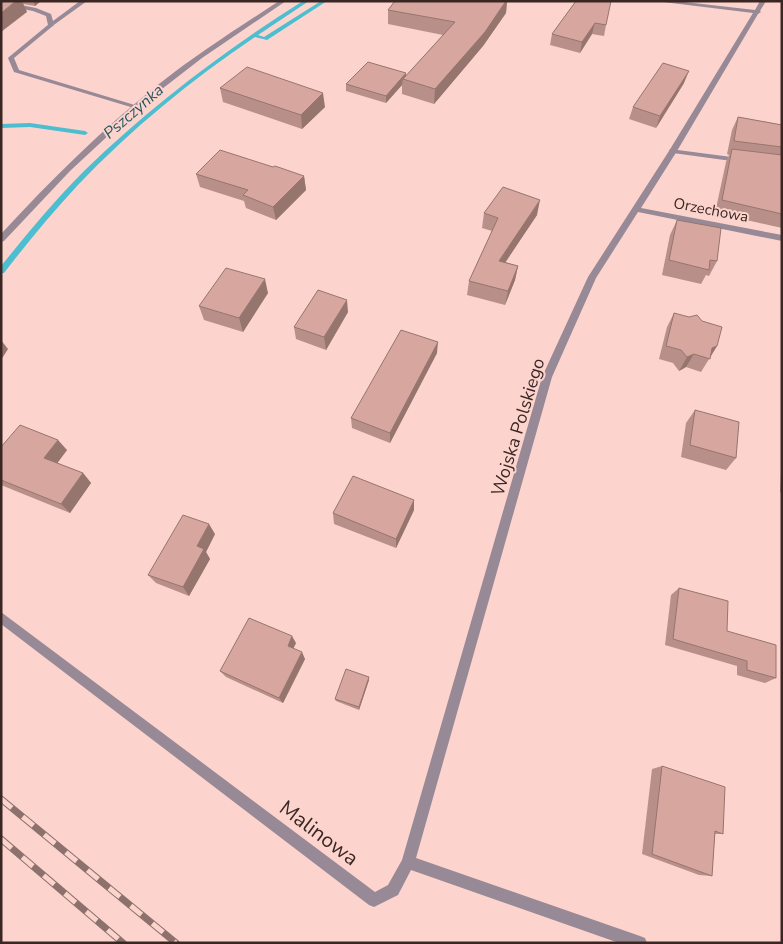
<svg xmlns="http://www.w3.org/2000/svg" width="783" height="944" font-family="'Nunito Sans',sans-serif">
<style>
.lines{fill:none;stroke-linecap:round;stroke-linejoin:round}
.stream{fill:#4cbed0;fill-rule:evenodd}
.service{fill:#988997;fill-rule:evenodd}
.minor{fill:#988997;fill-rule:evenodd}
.tertiary{fill:#988997;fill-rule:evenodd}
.rail-casing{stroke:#8d716d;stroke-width:7}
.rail{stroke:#fcd4cd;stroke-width:5;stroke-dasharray:14;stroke-linecap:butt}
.wall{fill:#b99089}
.shaded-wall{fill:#96756f}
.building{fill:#d7a79f;stroke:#96756f}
.labels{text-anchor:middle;stroke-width:4;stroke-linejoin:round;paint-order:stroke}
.far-street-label{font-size:15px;fill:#3a2724;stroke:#fcd4cd}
.far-water-label{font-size:16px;font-style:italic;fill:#27585f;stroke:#fcd4cd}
.street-label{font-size:18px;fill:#3a2724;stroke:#fcd4cd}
.near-street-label{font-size:21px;fill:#3a2724;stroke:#fcd4cd}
</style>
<rect width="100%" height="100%" fill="#fcd4cd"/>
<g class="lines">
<g class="stream">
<path d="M 303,1 L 309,1 L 258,35 L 264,37 L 321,1 L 327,1 L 267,40 L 255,37 C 191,80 130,130 77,186 C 51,214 27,243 4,273 L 1,273 L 1,266 C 28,233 54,201 84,171 C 151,106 225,50 303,1 Z"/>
<path d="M 30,123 L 85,131 L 88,133 L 85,135 L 30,127 L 1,128 L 1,124 Z"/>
</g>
<g class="service">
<path d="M 1,1 L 36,8 L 51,14 L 53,21 L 80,1 L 87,1 L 51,27 L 48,25 L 46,16 L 33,11 L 1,5 Z"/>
<path d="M 670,149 L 739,158 L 743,160 L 739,162 L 673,153 L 669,151 Z"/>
</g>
<g class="minor">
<path d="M 655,1 L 676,1 L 755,10 L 760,1 L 766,1 L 760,11 L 761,12 L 758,14 L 677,151 L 641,208 L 782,235 L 782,241 L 638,212 L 596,278 L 552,377 L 416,858 L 640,936 L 645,938 L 647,943 L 619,943 L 411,870 L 398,895 L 374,907 L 369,905 L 1,624 L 1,612 L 375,892 L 388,885 L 402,860 L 542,377 L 588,277 L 669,151 L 753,13 Z"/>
<path d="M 49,24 L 54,25 L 14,58 L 19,70 L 138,106 L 138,108 L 134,108 L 14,72 L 8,58 L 9,57 Z"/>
</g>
<path class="tertiary" d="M 279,1 L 286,1 L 202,58 L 140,106 L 70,171 L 4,241 L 1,242 L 1,234 C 51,180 102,129 159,84 C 197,54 238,28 279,1 Z"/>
<defs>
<g id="rail">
<path d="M 1,799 L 176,943"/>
<path d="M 1,839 L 123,943"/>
</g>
</defs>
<use href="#rail" class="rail-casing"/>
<use href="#rail" class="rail"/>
</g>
<g class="wall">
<path d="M 1,1 L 41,1 L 35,6 L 23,4 L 27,12 Z"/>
<path d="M 395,1 L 507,1 L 506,13 L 483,46 L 434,104 L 402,94 L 402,85 L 386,103 L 346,91 L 346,84 L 406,76 L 443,35 L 388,24 L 388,10 Z"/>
<path d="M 576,1 L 606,25 L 604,36 L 592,34 L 580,53 L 550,45 L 552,34 Z"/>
<path d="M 684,83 L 656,128 L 629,119 L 633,107 Z"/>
<path d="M 220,88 L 325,107 L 302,129 L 223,102 Z"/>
<path d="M 738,117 L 782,125 L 782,228 L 715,213 L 726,162 L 729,155 L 727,154 L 732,130 Z"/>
<path d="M 196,174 L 304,176 L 306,190 L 276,220 L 246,208 L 244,201 L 200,187 Z"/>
<path d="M 484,213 L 537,215 L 505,262 L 518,266 L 515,280 L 505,305 L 467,295 L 469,281 L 492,231 L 482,228 Z"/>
<path d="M 677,220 L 717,261 L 709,276 L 706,275 L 701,284 L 662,275 L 670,235 Z"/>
<path d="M 268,293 L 243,332 L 204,320 L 199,306 Z"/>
<path d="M 348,312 L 326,350 L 296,339 L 294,327 Z"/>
<path d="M 674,313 L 717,346 L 701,372 L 686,367 L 679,371 L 673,363 L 659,359 L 667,327 Z"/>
<path d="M 437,353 L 390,443 L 352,428 L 351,418 Z"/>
<path d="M 695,410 L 736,458 L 726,470 L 681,457 L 686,423 Z"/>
<path d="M 1,447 L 67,450 L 57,463 L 83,473 L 91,483 L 70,513 L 1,485 Z"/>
<path d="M 782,456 L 782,493 L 780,492 Z"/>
<path d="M 414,510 L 396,548 L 334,524 L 333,513 Z"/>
<path d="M 215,534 L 206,552 L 210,559 L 189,596 L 156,583 L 148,575 Z"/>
<path d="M 679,588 L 727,631 L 776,678 L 765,683 L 737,675 L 737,666 L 665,645 L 671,595 Z"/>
<path d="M 296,643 L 293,649 L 305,659 L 283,703 L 226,677 L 220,671 Z"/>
<path d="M 369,680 L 359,710 L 336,701 L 335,699 Z"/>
<path d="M 662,766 L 723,834 L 715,834 L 712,876 L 699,875 L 642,854 L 652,769 Z"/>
</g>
<g class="shaded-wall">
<path d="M 16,1 L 22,1 L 27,12 L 1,32 L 1,13 Z"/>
<path d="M 33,1 L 41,1 L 35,6 Z"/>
<path d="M 506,1 L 507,1 L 506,13 L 483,46 L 434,104 L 435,89 Z"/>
<path d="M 595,23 L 592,34 L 580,53 L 582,42 Z"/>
<path d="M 689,71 L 684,83 L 656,128 L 660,116 Z"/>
<path d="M 406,73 L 406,80 L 403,79 L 402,85 L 386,103 L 386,96 Z"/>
<path d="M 323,93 L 325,107 L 302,129 L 301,115 Z"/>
<path d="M 304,176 L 306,190 L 276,220 L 273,207 Z"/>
<path d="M 540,200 L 537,215 L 497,275 L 499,261 Z"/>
<path d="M 518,266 L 515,280 L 505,305 L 508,291 Z"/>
<path d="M 265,279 L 268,293 L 243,332 L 239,318 Z"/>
<path d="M 347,300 L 348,312 L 326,350 L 324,337 Z"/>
<path d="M 1,340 L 8,349 L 1,360 Z"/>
<path d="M 438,342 L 437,353 L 390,443 L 390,433 Z"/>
<path d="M 717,346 L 709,359 L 712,348 Z"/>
<path d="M 694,354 L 686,367 L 679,371 L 687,357 Z"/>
<path d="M 58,440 L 67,450 L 53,469 L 44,458 Z"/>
<path d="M 83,473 L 91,483 L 70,513 L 61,504 Z"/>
<path d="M 414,500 L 414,510 L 396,548 L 396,539 Z"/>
<path d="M 209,524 L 215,534 L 206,552 L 210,559 L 189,596 L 183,587 L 197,546 Z"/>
<path d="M 292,636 L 296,643 L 291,653 L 288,646 Z"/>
<path d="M 302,652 L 305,659 L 283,703 L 279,698 Z"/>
<path d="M 369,677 L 369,680 L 359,710 L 359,707 Z"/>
</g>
<g class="building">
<path d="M 1,1 L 16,1 L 1,13 Z"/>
<path d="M 395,1 L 506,1 L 485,32 L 435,89 L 403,79 L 455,22 L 388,10 Z"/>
<path d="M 576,1 L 611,1 L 606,25 L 595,23 L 582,42 L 552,34 Z"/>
<path d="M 368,62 L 406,73 L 386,96 L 346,84 Z"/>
<path d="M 663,63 L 689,71 L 660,116 L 633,107 Z"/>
<path d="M 247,67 L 323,93 L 301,115 L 220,88 Z"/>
<path d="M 738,117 L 782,125 L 782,147 L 734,141 Z"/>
<path d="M 732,149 L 782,155 L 782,214 L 722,200 Z"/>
<path d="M 220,150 L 273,167 L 275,166 L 304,176 L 273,207 L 243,195 L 248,190 L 196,174 Z"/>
<path d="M 503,187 L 540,200 L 499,261 L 518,266 L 508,291 L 469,281 L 498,218 L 484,213 Z"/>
<path d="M 677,220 L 721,228 L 717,261 L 710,260 L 709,270 L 669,260 Z"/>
<path d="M 226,268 L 265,279 L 239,318 L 199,306 Z"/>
<path d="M 318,290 L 347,300 L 324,337 L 294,327 Z"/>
<path d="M 674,313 L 689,317 L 697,315 L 702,321 L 722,327 L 717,346 L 712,348 L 710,359 L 694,354 L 687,357 L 681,350 L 666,346 Z"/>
<path d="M 401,330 L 438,342 L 390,433 L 351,418 Z"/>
<path d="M 695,410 L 739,422 L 736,458 L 690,445 Z"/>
<path d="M 20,425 L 58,440 L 44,458 L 83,473 L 61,504 L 1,480 L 1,447 Z"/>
<path d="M 353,476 L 414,500 L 396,539 L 333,513 Z"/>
<path d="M 183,515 L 209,524 L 197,546 L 204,549 L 183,587 L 148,575 Z"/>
<path d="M 679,588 L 728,601 L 727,631 L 776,645 L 776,678 L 747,670 L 747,661 L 673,639 Z"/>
<path d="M 249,618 L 292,636 L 288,646 L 302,652 L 279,698 L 220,671 Z"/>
<path d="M 346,669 L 369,677 L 359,707 L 335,699 Z"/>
<path d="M 662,766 L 725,787 L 723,834 L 715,831 L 712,876 L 652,854 Z"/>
</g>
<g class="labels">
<g class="far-street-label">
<text transform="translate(711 210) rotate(11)" y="5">Orzechowa</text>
</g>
<g class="far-water-label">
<text transform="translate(133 111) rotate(-41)" y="6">Pszczynka</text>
</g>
<g class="street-label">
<text transform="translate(518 427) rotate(-73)" y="6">Wojska Polskiego</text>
</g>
<g class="near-street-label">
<text transform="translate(319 833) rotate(37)" y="7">Malinowa</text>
</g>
</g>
<rect width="783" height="944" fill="none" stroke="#3a2724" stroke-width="5"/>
</svg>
